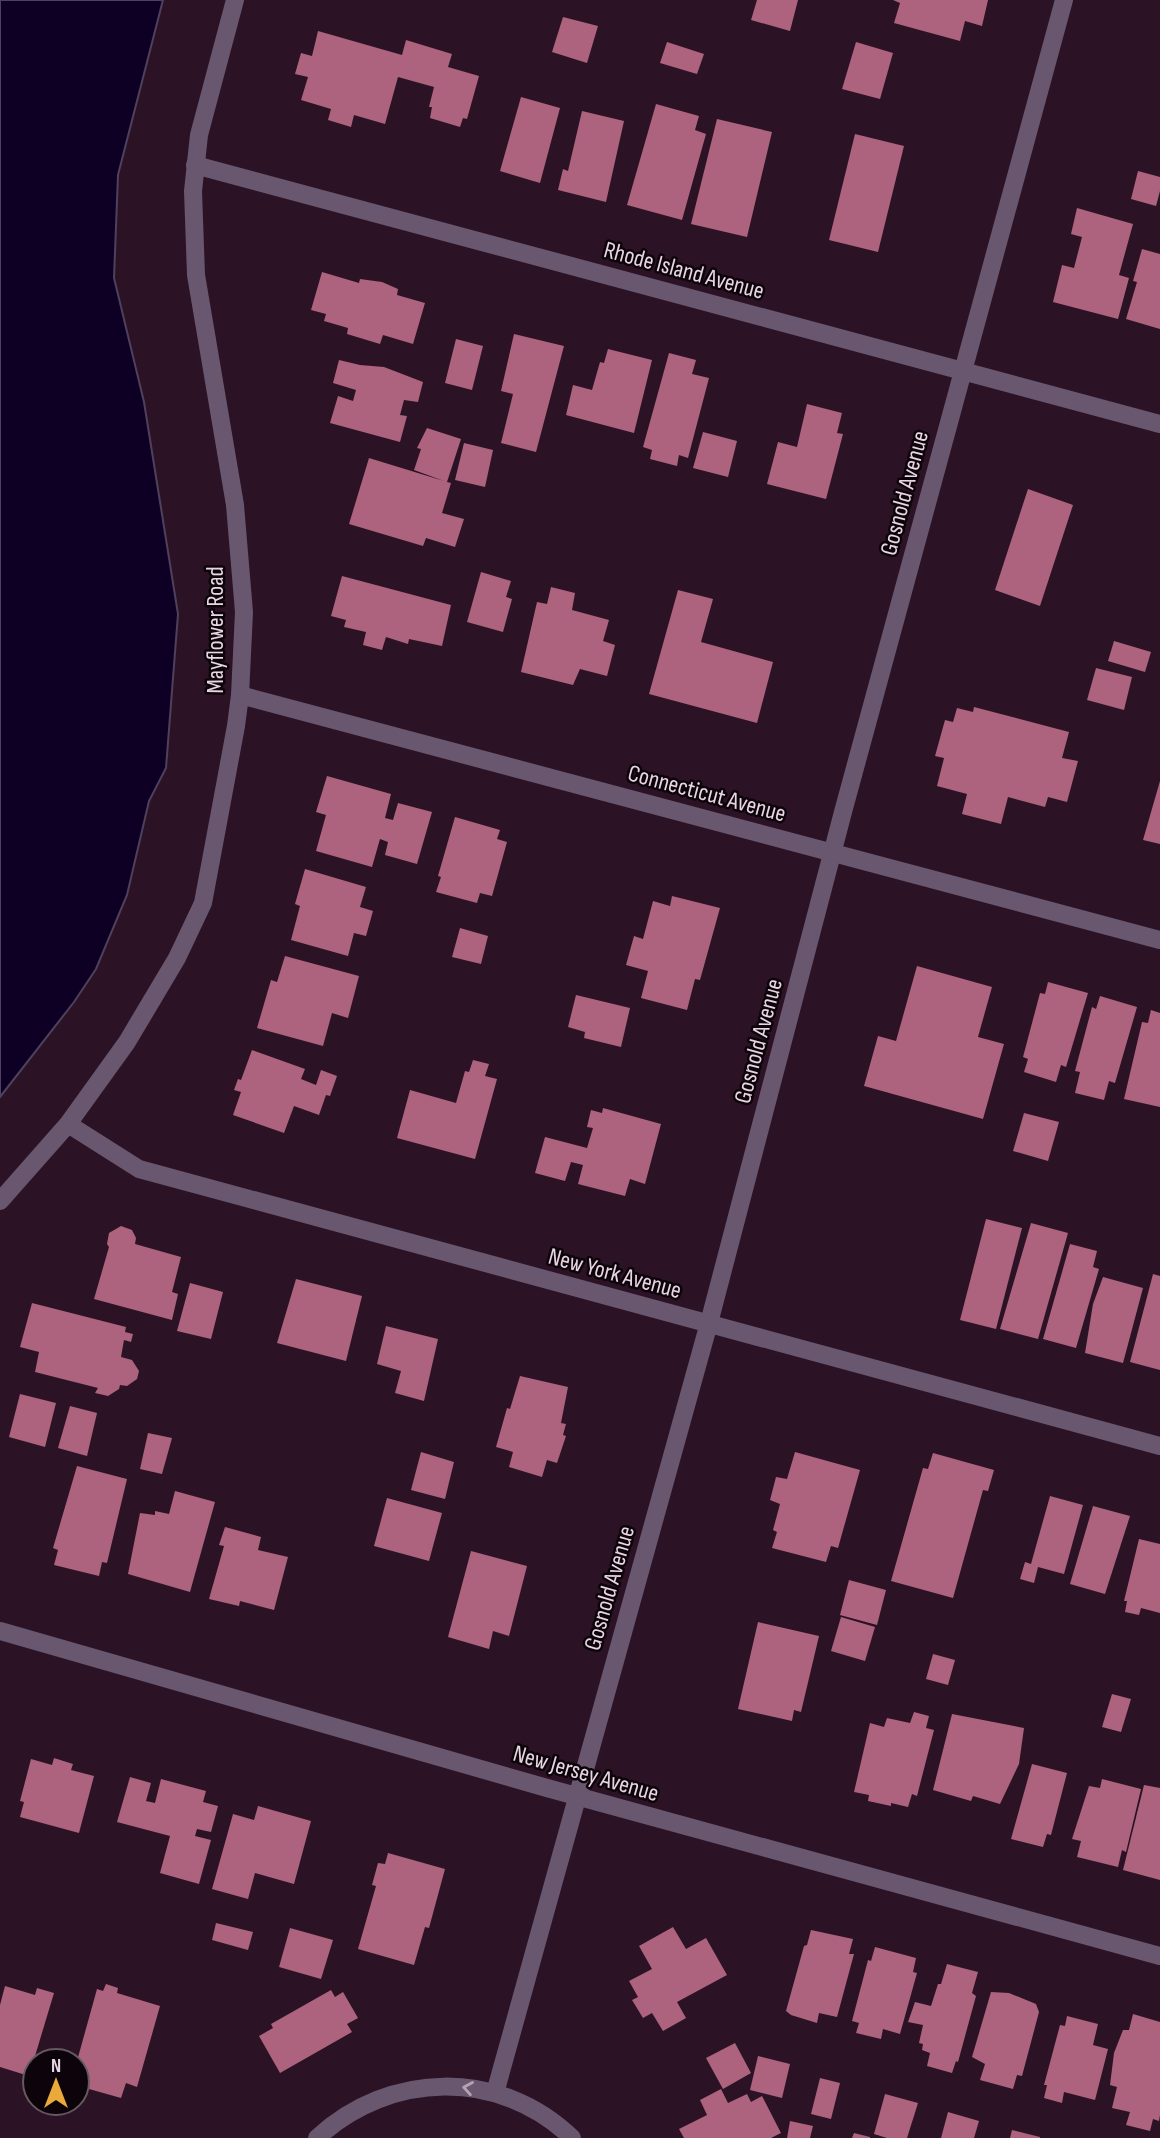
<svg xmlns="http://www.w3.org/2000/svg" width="1160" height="2138" font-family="'Sofia Sans Condensed',sans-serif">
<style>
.water{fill:#0e0024;stroke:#4f405d;stroke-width:2}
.building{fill:#ad637e}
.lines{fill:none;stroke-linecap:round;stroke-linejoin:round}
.street{stroke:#695770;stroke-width:18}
.oneway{stroke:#b5a3b4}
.labels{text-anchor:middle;stroke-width:5;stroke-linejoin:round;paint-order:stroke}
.street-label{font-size:24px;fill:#e8d6e2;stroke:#0d040b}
</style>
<rect width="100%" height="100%" fill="#2b1325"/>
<path class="water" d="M 0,0 L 163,0 L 118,175 L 114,278 L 144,402 L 178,614 L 166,768 L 149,801 L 127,895 L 96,969 L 74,1002 L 0,1097 Z"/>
<g class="building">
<path d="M 757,0 L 798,0 L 790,31 L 751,20 Z"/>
<path d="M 893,0 L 988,0 L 982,26 L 965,21 L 960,41 L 894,23 L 900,3 Z"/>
<path d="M 563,17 L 598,26 L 587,63 L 552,52 Z"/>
<path d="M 318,31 L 402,55 L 406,40 L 452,54 L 448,67 L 479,76 L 467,119 L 463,118 L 460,127 L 430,118 L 432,107 L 429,107 L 434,87 L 398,77 L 385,124 L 354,115 L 351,127 L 328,120 L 331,109 L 301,100 L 308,77 L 295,74 L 301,53 L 312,56 Z"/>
<path d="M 667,42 L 704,54 L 697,74 L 660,63 Z"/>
<path d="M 856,42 L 893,53 L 880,99 L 842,89 Z"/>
<path d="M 521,97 L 560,108 L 540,183 L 500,171 Z"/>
<path d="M 656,104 L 699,116 L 695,130 L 706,134 L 682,220 L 627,205 Z"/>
<path d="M 582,111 L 624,121 L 606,202 L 558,190 L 563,169 L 568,171 Z"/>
<path d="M 717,119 L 772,132 L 747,237 L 691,224 Z"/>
<path d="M 855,134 L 904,146 L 878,252 L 829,240 Z"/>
<path d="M 1138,171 L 1160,177 L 1160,191 L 1156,206 L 1131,199 Z"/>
<path d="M 1077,208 L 1133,224 L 1119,275 L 1129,278 L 1118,319 L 1053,302 L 1062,265 L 1074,268 L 1082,237 L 1071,234 Z"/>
<path d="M 1142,249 L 1160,254 L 1160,329 L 1126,319 L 1137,282 L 1133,281 Z"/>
<path d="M 322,272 L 359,283 L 360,279 L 382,282 L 398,289 L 397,295 L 425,303 L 413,344 L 383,335 L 380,344 L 347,334 L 348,328 L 324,321 L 326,314 L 311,310 Z"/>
<path d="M 514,334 L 564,346 L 536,452 L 501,443 L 513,394 L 501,391 Z"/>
<path d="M 456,339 L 483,346 L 472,390 L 445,383 Z"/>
<path d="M 608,349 L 652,360 L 634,433 L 566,415 L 573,385 L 592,390 L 600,362 L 604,363 Z"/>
<path d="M 669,353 L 696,360 L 692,374 L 709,378 L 688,458 L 679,455 L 677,466 L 650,459 L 652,450 L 643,447 Z"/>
<path d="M 339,360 L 360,365 L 384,367 L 423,382 L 418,402 L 404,400 L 400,415 L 407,416 L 400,442 L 330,423 L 338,396 L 353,401 L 356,390 L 333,383 Z"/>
<path d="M 807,404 L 842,413 L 837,433 L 843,434 L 826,499 L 767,484 L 778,442 L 797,447 Z"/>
<path d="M 427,428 L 461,439 L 447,482 L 451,483 L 442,513 L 464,519 L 455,547 L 426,538 L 423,546 L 349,524 L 369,458 L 444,481 L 414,470 L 421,449 L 417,448 Z"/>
<path d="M 703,432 L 737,441 L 728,477 L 693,468 Z"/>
<path d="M 464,443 L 493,450 L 485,487 L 455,480 Z"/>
<path d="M 1028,489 L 1073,505 L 1040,606 L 995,590 Z"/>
<path d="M 481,572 L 511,581 L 506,597 L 512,599 L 503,632 L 467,622 Z"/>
<path d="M 342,576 L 451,605 L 442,646 L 409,639 L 408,644 L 386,637 L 382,650 L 363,645 L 366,632 L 344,627 L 346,620 L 331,616 Z"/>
<path d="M 551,587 L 575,593 L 572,610 L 609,620 L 603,641 L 615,645 L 607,676 L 580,669 L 573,685 L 521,672 L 537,602 L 547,604 Z"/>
<path d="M 678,590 L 713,599 L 701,642 L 773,662 L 757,723 L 649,694 Z"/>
<path d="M 1114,641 L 1151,652 L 1145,672 L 1108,661 Z"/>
<path d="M 1096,668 L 1132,677 L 1124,710 L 1087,700 Z"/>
<path d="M 974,707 L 1069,732 L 1062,758 L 1078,761 L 1067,802 L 1048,797 L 1045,807 L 1008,797 L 1001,824 L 962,814 L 967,794 L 937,786 L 944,758 L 935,756 L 945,720 L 953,722 L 957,708 L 973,712 Z"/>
<path d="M 327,776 L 391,794 L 385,818 L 393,820 L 398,803 L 432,812 L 417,864 L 385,855 L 388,842 L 380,839 L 372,867 L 316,851 L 326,815 L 316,812 Z"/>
<path d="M 1160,781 L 1160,844 L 1143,840 Z"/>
<path d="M 455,817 L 500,830 L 497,839 L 507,842 L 492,896 L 480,893 L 477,903 L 436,892 L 441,877 L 438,876 Z"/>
<path d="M 305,869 L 366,887 L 360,907 L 373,911 L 366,936 L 354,933 L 348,956 L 291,940 L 300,906 L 295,904 Z"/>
<path d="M 672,896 L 720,908 L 700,980 L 695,979 L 687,1010 L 641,998 L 648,971 L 626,965 L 634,936 L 643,939 L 653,901 L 670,906 Z"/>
<path d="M 460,928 L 488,936 L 481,964 L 452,957 Z"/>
<path d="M 285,956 L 359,976 L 348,1018 L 332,1013 L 323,1046 L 257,1028 L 271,980 L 277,982 Z"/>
<path d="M 917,966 L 992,987 L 978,1037 L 1004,1044 L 983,1119 L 864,1086 L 878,1036 L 896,1041 Z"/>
<path d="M 1048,982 L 1088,993 L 1066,1067 L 1061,1065 L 1056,1082 L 1024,1072 L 1028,1059 L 1023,1057 L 1040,993 L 1045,994 Z"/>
<path d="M 576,995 L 630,1008 L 621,1047 L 584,1038 L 585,1032 L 568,1027 Z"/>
<path d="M 1100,996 L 1137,1007 L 1115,1083 L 1109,1081 L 1104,1100 L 1075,1093 L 1080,1072 L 1075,1071 L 1092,1007 L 1096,1009 Z"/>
<path d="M 1151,1010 L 1160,1013 L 1160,1107 L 1124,1099 L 1142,1022 L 1148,1023 Z"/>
<path d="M 252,1050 L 305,1069 L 301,1079 L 316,1085 L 321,1070 L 337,1076 L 330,1096 L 326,1095 L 319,1115 L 294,1106 L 284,1133 L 233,1115 L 241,1092 L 234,1090 L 238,1079 L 241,1080 Z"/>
<path d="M 473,1060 L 489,1064 L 485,1076 L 497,1079 L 475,1159 L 397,1138 L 410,1090 L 456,1103 L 465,1071 L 469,1072 Z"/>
<path d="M 603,1108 L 661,1124 L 645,1184 L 630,1179 L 625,1196 L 578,1184 L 583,1165 L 571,1162 L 565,1181 L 535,1173 L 545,1137 L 587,1148 L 593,1128 L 587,1127 L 591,1110 L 602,1113 Z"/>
<path d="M 1024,1113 L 1059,1122 L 1048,1161 L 1013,1151 Z"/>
<path d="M 986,1219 L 1022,1228 L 996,1329 L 960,1320 Z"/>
<path d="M 1031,1223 L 1068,1233 L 1038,1339 L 1000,1329 Z"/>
<path d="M 121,1226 L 132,1230 L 136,1238 L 135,1244 L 181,1257 L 172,1292 L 178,1294 L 172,1320 L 94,1299 L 109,1247 L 107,1244 L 109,1233 Z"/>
<path d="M 1070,1244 L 1097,1251 L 1093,1267 L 1099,1269 L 1076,1348 L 1043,1339 Z"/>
<path d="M 1153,1274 L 1160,1276 L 1160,1370 L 1130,1362 Z"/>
<path d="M 1103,1277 L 1143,1288 L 1123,1363 L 1085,1353 L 1093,1304 Z"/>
<path d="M 296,1279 L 362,1296 L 346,1361 L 277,1343 Z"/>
<path d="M 190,1283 L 223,1292 L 211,1339 L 177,1331 Z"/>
<path d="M 32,1303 L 126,1327 L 125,1332 L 133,1334 L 131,1342 L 124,1340 L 121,1357 L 132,1360 L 139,1371 L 137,1379 L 127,1386 L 120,1385 L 119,1389 L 108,1396 L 95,1393 L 98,1388 L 35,1372 L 39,1352 L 20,1347 Z"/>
<path d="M 386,1326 L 438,1339 L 424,1401 L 395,1393 L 401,1371 L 377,1364 Z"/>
<path d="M 520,1376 L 568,1387 L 561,1423 L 566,1424 L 563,1435 L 566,1436 L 557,1463 L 547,1460 L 542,1477 L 509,1467 L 513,1452 L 496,1447 L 507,1408 L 510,1409 Z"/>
<path d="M 20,1394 L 56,1403 L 45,1447 L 9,1437 Z"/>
<path d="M 70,1406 L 97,1413 L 87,1456 L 58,1448 Z"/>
<path d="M 148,1433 L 172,1438 L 162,1474 L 140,1469 Z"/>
<path d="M 421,1452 L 454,1462 L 445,1499 L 411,1490 Z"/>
<path d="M 795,1452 L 860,1470 L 838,1548 L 831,1546 L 826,1562 L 772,1548 L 777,1532 L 773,1530 L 780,1504 L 770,1500 L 776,1477 L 787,1479 Z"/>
<path d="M 933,1453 L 994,1470 L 988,1491 L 983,1490 L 953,1598 L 891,1581 L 923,1468 L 928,1469 Z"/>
<path d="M 77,1466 L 127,1479 L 107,1563 L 102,1562 L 99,1576 L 54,1565 L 58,1550 L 53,1548 Z"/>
<path d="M 175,1491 L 215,1502 L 190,1592 L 128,1574 L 140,1513 L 155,1515 L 155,1511 L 169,1514 Z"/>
<path d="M 1050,1496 L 1083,1505 L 1064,1574 L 1038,1567 L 1034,1583 L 1020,1579 L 1025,1562 L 1031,1564 Z"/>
<path d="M 387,1498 L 442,1513 L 429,1561 L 374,1546 Z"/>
<path d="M 1093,1506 L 1130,1516 L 1105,1594 L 1070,1584 Z"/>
<path d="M 225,1527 L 261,1537 L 258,1550 L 288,1557 L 274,1610 L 240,1601 L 239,1606 L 209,1599 L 224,1546 L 219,1545 Z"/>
<path d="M 1139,1539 L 1160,1544 L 1160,1613 L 1141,1608 L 1139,1615 L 1125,1612 L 1127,1601 L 1124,1601 Z"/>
<path d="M 471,1551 L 527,1566 L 509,1636 L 493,1631 L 489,1649 L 448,1637 Z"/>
<path d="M 849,1580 L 886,1590 L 877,1625 L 840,1615 Z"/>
<path d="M 841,1617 L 875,1627 L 865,1661 L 831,1651 Z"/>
<path d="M 758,1622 L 819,1636 L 801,1712 L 794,1710 L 792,1721 L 738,1709 Z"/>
<path d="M 933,1654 L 955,1660 L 948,1685 L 926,1679 Z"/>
<path d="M 1112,1694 L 1131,1699 L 1121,1732 L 1102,1727 Z"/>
<path d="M 914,1712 L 929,1716 L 926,1728 L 934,1730 L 917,1796 L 912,1794 L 908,1807 L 891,1803 L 891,1806 L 868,1801 L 869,1795 L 854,1792 L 870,1723 L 884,1727 L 887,1718 L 910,1723 Z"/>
<path d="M 952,1714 L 1024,1728 L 1019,1764 L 1000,1804 L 973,1796 L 971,1801 L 933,1790 Z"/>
<path d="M 54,1758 L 73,1764 L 71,1770 L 94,1776 L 79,1833 L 20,1817 L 24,1802 L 20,1801 L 31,1759 L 52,1765 Z"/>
<path d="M 1032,1764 L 1067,1773 L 1051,1835 L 1047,1834 L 1043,1847 L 1011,1839 Z"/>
<path d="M 130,1777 L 151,1783 L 146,1801 L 155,1803 L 161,1779 L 206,1791 L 203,1802 L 218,1806 L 211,1832 L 197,1829 L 195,1836 L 211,1840 L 199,1884 L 160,1873 L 170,1836 L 117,1822 Z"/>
<path d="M 1102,1779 L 1141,1789 L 1126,1852 L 1122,1850 L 1118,1867 L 1077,1857 L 1081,1841 L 1072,1839 L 1089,1786 L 1100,1788 Z"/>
<path d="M 1144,1785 L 1160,1788 L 1160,1880 L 1123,1870 Z"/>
<path d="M 258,1806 L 311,1821 L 294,1884 L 255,1873 L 248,1899 L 212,1889 L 233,1814 L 254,1820 Z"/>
<path d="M 388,1853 L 445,1869 L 429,1928 L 425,1927 L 414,1965 L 358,1949 L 376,1886 L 372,1885 L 378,1863 L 385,1864 Z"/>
<path d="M 216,1923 L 253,1932 L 248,1950 L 212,1940 Z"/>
<path d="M 673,1927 L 686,1949 L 706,1938 L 727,1975 L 677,2002 L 686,2018 L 663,2031 L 652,2013 L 643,2018 L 632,2000 L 638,1997 L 629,1981 L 652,1969 L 639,1946 Z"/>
<path d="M 290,1928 L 333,1940 L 321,1979 L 279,1967 Z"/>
<path d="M 811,1930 L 853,1939 L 849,1954 L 854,1954 L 837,2017 L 819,2013 L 817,2023 L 791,2015 L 786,2011 L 804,1946 L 807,1945 Z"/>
<path d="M 875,1947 L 916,1958 L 913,1972 L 917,1973 L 900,2034 L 883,2029 L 881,2039 L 856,2033 L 859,2023 L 852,2021 L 868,1960 L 871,1961 Z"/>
<path d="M 947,1964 L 978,1972 L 972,1993 L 976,1996 L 958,2062 L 956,2061 L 952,2073 L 927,2066 L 930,2053 L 922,2050 L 923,2044 L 919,2043 L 923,2025 L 908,2022 L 915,2002 L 931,2006 L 938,1984 L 941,1984 Z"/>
<path d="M 106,1984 L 118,1988 L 117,1993 L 160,2006 L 137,2087 L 126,2083 L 121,2098 L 82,2087 L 87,2073 L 77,2070 L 77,2061 L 97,1989 L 103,1991 Z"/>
<path d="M 5,1986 L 35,1995 L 37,1988 L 54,1993 L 29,2076 L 0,2067 L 0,2005 Z"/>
<path d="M 331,1990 L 335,1997 L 343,1992 L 358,2018 L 347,2024 L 352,2032 L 280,2073 L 259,2036 L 273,2028 L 271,2024 Z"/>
<path d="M 991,1992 L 1009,1993 L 1036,2004 L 1039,2012 L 1022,2076 L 1017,2075 L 1013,2089 L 980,2080 L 985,2064 L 972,2057 Z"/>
<path d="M 1133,2014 L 1160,2022 L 1160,2115 L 1159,2121 L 1153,2119 L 1150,2131 L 1126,2125 L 1130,2112 L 1112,2108 L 1117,2087 L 1110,2085 L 1114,2053 L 1123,2030 L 1129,2030 Z"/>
<path d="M 1067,2016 L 1098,2024 L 1093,2045 L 1108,2049 L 1095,2100 L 1064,2092 L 1062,2103 L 1044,2098 L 1047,2085 L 1044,2085 L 1060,2025 L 1065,2026 Z"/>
<path d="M 735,2043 L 751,2073 L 723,2089 L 706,2058 Z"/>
<path d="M 758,2056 L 790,2064 L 782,2098 L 750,2090 Z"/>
<path d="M 820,2078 L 840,2083 L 831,2119 L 811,2114 Z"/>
<path d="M 721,2089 L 728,2103 L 747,2094 L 751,2102 L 762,2096 L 781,2133 L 771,2138 L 684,2138 L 679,2129 L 707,2115 L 700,2100 Z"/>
<path d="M 885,2094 L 918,2103 L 907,2138 L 887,2138 L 874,2134 Z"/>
<path d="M 948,2112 L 979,2121 L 974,2138 L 941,2138 Z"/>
<path d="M 790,2121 L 813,2126 L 810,2138 L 787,2138 Z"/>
<path d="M 1012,2130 L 1040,2137 L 1040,2138 L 1010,2138 Z"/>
<path d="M 854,2133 L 870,2137 L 870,2138 L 852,2138 Z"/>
</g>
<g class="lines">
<g class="street">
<path d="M 195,165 L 1160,424"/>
<path d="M 240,695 L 1160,940"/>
<path d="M 68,1124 L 139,1169 L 1160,1446"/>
<path d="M 0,1201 L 68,1124 L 127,1042 L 177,958 L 203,903 L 236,726 L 240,695 L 244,612 L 235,505 L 196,275 L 193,191 L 199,135 L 235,0"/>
<path d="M 0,1631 L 547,1788 L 1160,1956"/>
<path d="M 495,2093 L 709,1323 L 843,812 L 1064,0"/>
<path d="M 317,2138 C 389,2071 500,2068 572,2138"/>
</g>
</g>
<defs><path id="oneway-chevron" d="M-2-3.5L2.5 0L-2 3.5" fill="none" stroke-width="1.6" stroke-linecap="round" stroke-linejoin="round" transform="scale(1.75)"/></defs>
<use class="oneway" href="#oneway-chevron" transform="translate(468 2088) rotate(-170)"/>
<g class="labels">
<g class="street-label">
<text transform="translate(684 270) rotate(15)" y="8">Rhode Island Avenue</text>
<text transform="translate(904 493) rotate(-75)" y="8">Gosnold Avenue</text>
<text transform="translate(215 630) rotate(-90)" y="8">Mayflower Road</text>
<text transform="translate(707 793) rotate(15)" y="8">Connecticut Avenue</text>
<text transform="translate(758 1041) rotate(-75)" y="8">Gosnold Avenue</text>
<text transform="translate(615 1273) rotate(15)" y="8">New York Avenue</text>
<text transform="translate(609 1588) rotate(-74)" y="8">Gosnold Avenue</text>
<text transform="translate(586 1773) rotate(16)" y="8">New Jersey Avenue</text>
</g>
</g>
<g transform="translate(56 2082)"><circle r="33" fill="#0d040b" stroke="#655861" stroke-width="2"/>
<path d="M0-5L12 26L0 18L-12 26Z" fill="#eaaa39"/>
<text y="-10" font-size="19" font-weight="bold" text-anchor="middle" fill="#e8d6e2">N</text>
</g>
</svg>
